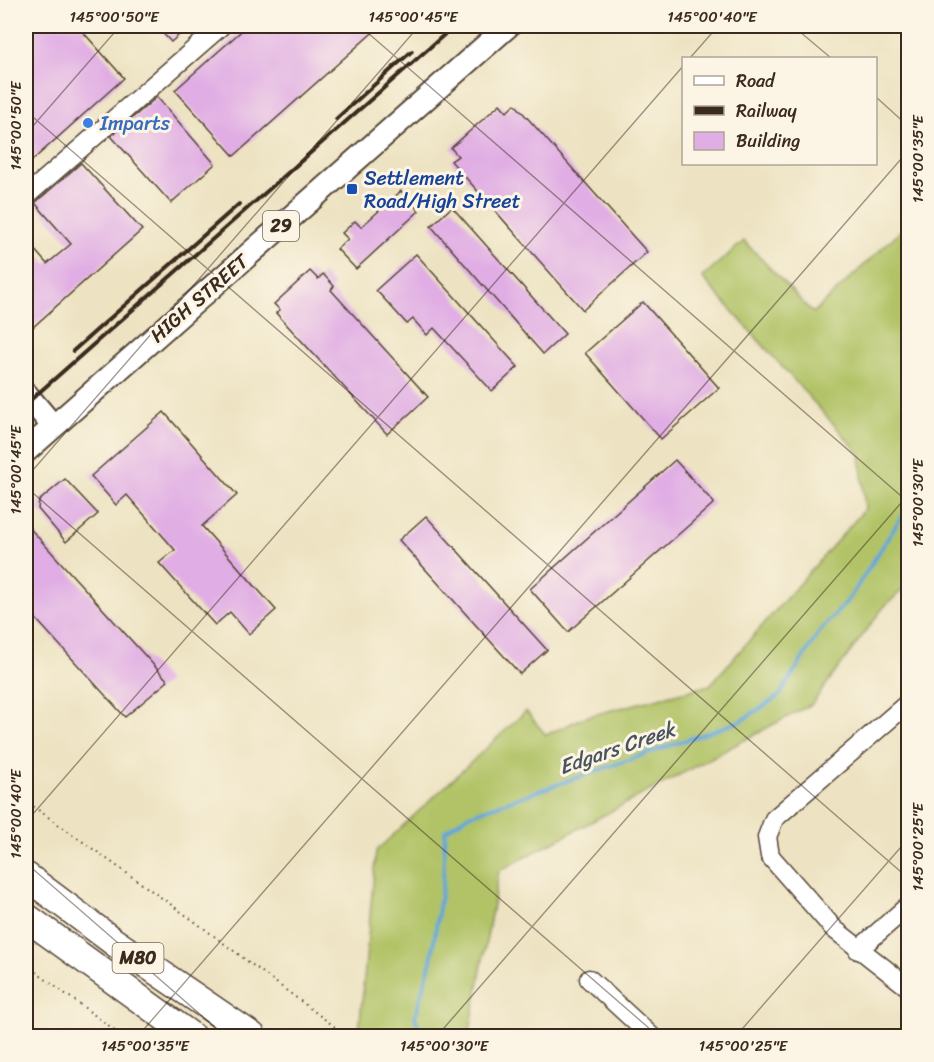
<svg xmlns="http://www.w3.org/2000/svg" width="934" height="1062" font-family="Sriracha,sans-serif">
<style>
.grass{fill:#b1c366;stroke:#767642;stroke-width:1.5}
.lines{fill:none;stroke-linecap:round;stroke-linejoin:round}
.stream{stroke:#60a6d6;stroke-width:4}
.building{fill:#e0ade4}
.minor-casing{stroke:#564637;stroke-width:21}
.major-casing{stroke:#564637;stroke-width:26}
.highway-casing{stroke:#564637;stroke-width:30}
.path{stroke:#564637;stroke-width:2;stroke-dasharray:1.5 4.5;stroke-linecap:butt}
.minor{stroke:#fff;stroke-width:18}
.major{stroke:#fff;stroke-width:22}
.highway{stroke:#fff;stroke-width:27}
.rail{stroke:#3b2a1e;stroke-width:4}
.ticks{fill:none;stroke:#3b2a1e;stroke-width:1.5;stroke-opacity:0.45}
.shop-dot{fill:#3f7fe0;stroke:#fcf5e5;stroke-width:2}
.transit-dot{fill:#1a4fb4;stroke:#fcf5e5;stroke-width:2}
.labels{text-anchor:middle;stroke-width:6;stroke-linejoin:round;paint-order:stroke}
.shield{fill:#fcf5e5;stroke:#75675a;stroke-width:1.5}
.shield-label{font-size:18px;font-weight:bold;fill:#3b2a1e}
.shop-label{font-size:20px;fill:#366cbe;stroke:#fcf5e5;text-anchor:start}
.transit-label{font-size:20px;fill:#164399;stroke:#fcf5e5;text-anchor:start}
.street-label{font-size:20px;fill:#3b2a1e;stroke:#fcf5e5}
.water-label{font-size:21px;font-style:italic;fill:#48555e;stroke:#fcf5e5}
.neatline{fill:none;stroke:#3b2a1e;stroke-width:2}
.ticks-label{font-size:15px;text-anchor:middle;fill:#3b2a1e}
</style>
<rect width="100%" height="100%" fill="#fcf5e5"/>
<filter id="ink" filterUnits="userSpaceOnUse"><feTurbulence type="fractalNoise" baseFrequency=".0167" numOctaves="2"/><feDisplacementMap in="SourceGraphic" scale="12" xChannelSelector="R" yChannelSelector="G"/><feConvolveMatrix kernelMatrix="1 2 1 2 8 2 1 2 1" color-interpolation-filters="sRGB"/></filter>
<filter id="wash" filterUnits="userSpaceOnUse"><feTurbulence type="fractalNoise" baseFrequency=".008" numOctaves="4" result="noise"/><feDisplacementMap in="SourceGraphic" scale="24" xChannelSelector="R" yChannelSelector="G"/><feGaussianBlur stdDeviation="1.35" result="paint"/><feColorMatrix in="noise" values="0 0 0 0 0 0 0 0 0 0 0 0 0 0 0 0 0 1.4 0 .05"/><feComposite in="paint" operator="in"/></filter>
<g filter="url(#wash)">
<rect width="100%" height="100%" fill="#ede3c2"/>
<path class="grass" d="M 908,224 L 908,585 L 883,608 L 812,704 L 499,871 L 469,1036 L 378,1036 L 359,1032 L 376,851 L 526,711 L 546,735 L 585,717 L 710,685 L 865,509 L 860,454 L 702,277 L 744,241 L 813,313 Z"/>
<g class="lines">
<path class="stream" d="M 422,1036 L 415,1017 L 431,961 L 443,881 L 445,831 L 469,815 L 741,721 L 779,696 L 820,631 L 849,599 L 908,507"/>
</g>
<g id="blocks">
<g class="building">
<path d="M 26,26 L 90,26 L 83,32 L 124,78 L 26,166 Z"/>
<path d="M 156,26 L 189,26 L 171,42 Z"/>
<path d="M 247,26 L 380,26 L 234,156 L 175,90 Z"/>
<path d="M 157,97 L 215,164 L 171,203 L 111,136 Z"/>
<path d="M 500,104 L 507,112 L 515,104 L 647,252 L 583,310 L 451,161 L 458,156 L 451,148 Z"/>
<path d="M 81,163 L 142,230 L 33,327 L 26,329 L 26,240 L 47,264 L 71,244 L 35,203 Z"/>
<path d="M 401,191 L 419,211 L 356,269 L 337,249 L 348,239 L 342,233 L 355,221 L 361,227 Z"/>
<path d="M 452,207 L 565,334 L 543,354 L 431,226 Z"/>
<path d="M 416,254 L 518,367 L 492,391 L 434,328 L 427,335 L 413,319 L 407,324 L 376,290 Z"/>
<path d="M 310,271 L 318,279 L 323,274 L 334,286 L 331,290 L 428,397 L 387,434 L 276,313 L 280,310 L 274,304 Z"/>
<path d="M 643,302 L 719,388 L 661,439 L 585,353 Z"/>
<path d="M 164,412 L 237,495 L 202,526 L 276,610 L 249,634 L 230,612 L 215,625 L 159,563 L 175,550 L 127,495 L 116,505 L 91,476 Z"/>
<path d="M 675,460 L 714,503 L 568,632 L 530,589 Z"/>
<path d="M 65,479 L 98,514 L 66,542 L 38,509 L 39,501 Z"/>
<path d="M 426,516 L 547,650 L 520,674 L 399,540 Z"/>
<path d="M 26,524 L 168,681 L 125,717 L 26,608 Z"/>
</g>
</g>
</g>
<g filter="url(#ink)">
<use href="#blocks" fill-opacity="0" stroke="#564637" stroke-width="1.5"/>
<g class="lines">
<defs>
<g id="minor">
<path d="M 26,196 L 221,26"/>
<path d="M 908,703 L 774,819 L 767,837 L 770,856 L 834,929 L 908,987"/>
<path d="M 858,950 L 908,906"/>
<path d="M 589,979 L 651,1036"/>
</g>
<g id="major">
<path d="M 26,394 L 53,426"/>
<path d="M 26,451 L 508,26"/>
</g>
<g id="highway">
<path d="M 26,876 L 114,942 L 252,1036"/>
<path d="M 26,917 L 191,1036"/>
</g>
</defs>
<use href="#minor" class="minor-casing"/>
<use href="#major" class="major-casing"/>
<use href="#highway" class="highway-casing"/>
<g class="path">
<path d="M 26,790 L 34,807 L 194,921 L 347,1036"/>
<path d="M 26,965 L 123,1036"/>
</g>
<use href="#minor" class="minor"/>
<use href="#major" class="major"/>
<use href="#highway" class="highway"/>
<g class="rail">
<path d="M 336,119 L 412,51"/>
<path d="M 73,351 L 239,204"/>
<path d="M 26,404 L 454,26"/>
</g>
</g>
</g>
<path class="ticks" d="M 360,26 L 908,502M 793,26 L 831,58M 690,58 L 718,26M 876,97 L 908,126M 26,111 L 908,878M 26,134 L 120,26M 26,478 L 419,26M 26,487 L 658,1036M 26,822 L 684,65M 26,863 L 225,1036M 138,1036 L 908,151M 437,1036 L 908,495M 736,1036 L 908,839"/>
<circle class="shop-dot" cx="88" cy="123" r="6"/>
<rect class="transit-dot" x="346" y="183" width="12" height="12" rx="3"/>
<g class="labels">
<g class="shield">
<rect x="263" y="211" width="36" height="30" rx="4.5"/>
<rect x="112.5" y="943" width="51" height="30" rx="4.5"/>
</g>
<g class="shield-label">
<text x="281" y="232">29</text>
<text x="138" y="964">M80</text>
</g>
<g class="shop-label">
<text x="100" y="130">Imparts</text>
</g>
<g class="transit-label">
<text x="364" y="185">Settlement<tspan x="364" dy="23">Road/High Street</tspan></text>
</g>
<g class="street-label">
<text transform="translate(199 298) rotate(-41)" y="7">HIGH STREET</text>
</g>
<g class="water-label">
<text transform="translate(617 748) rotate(-19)" y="7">Edgars Creek</text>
</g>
</g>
<rect width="934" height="1062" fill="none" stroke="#fcf5e5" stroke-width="66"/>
<rect x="682" y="57" width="195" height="108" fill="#fcf5e5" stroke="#afa495" stroke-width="1.5"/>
<rect x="694" y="76" width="30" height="9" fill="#ffffff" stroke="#afa495" stroke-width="1.5"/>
<text x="736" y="87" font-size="18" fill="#3b2a1e">Road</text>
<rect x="694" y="106" width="30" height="9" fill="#3b2a1e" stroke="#afa495" stroke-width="1.5"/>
<text x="736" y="117" font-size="18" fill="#3b2a1e">Railway</text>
<rect x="694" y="132" width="30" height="18" fill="#e0ade4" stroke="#afa495" stroke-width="1.5"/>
<text x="736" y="147" font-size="18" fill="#3b2a1e">Building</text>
<rect x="33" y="33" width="868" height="996" class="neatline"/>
<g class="ticks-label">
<text x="114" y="22">145°00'50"E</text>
<text x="413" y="22">145°00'45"E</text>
<text x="712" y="22">145°00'40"E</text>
<text transform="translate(16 126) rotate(-90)" y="5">145°00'50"E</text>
<text transform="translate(918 159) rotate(-90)" y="5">145°00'35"E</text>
<text transform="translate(16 470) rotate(-90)" y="5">145°00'45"E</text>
<text transform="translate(918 503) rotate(-90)" y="5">145°00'30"E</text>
<text transform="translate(16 814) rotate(-90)" y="5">145°00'40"E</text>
<text transform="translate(918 847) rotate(-90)" y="5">145°00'25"E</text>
<text x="145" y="1051">145°00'35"E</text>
<text x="444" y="1051">145°00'30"E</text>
<text x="743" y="1051">145°00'25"E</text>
</g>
</svg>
